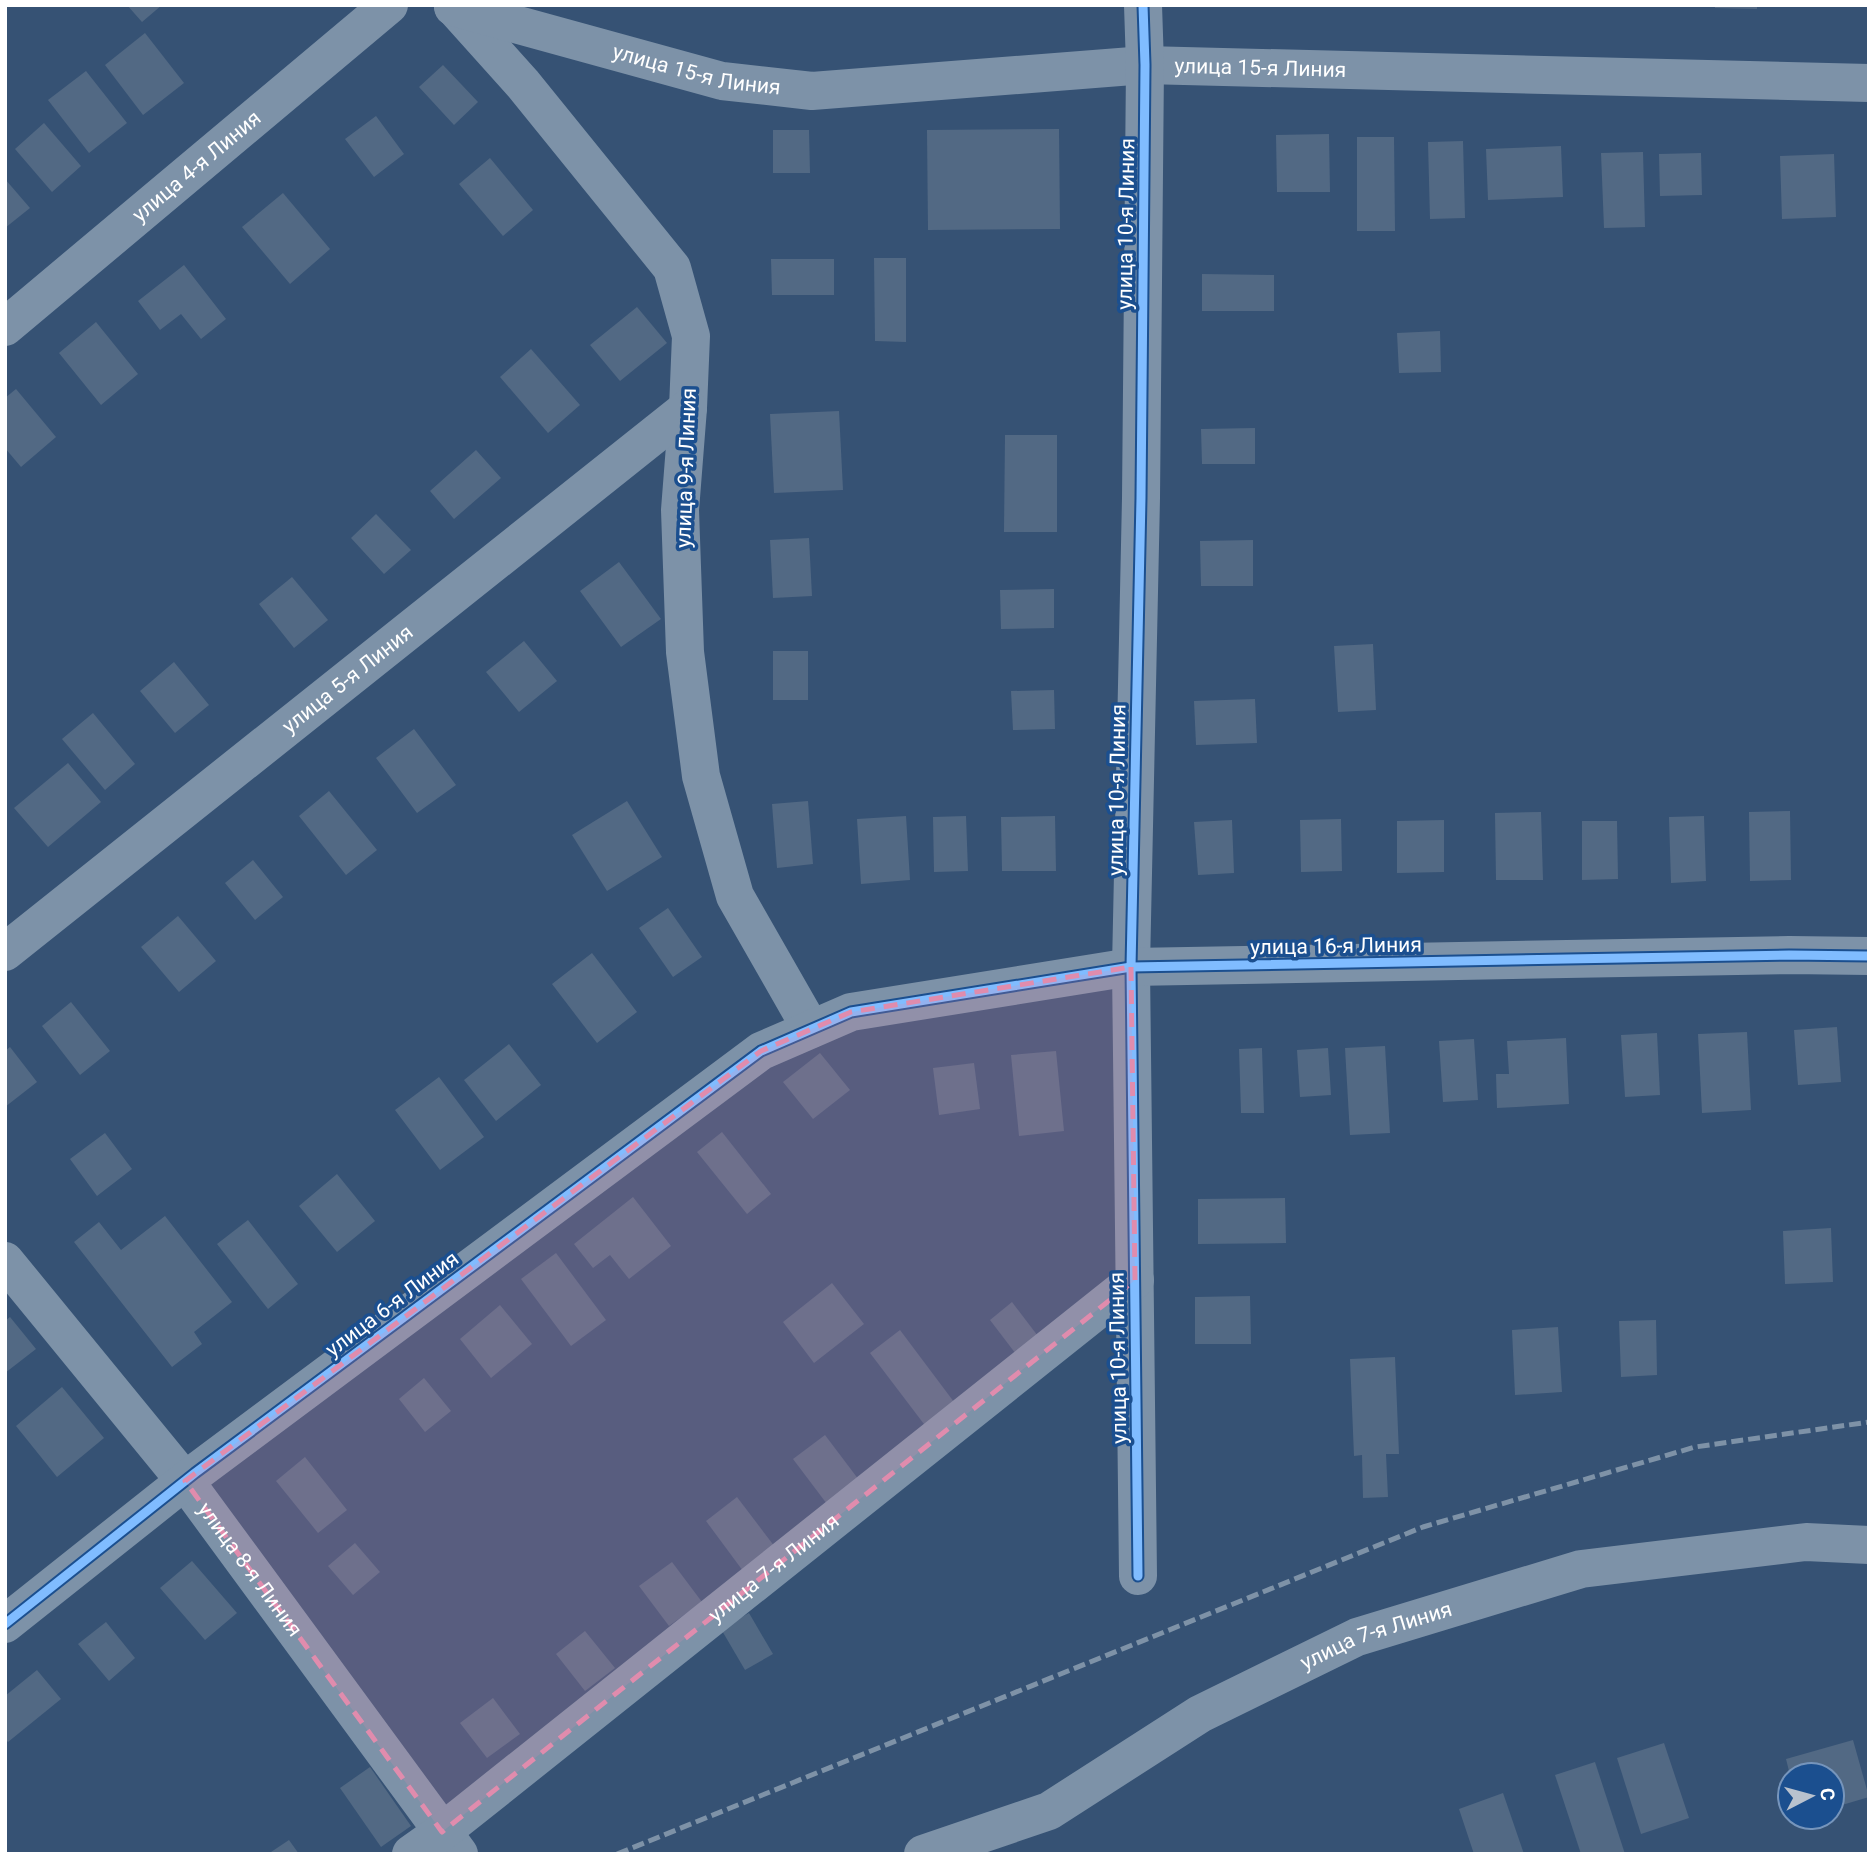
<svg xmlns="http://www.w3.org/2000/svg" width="1874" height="1859" font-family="Roboto,sans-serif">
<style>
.building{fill:#526984}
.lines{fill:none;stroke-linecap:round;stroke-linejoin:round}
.minor{stroke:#7d92a8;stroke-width:38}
.rail{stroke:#7e92a7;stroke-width:5;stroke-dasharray:12 5;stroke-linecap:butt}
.cycleway-casing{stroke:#1b4f8f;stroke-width:13}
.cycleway{stroke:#80bcff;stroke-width:9}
.marked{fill:#e08cad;fill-opacity:0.2;stroke:#e08cad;stroke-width:5;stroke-dasharray:14 9;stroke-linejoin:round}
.labels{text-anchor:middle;stroke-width:7;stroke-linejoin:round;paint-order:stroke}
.street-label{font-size:21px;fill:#fff;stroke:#1b4f8f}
</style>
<rect width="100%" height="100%" fill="#365274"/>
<g class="building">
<path d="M 127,5 L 162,5 L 142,22 Z"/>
<path d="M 1715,5 L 1757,5 L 1757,9 L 1715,8 Z"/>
<path d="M 145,33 L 184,83 L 143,115 L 105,65 Z"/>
<path d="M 443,65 L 478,102 L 454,125 L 419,87 Z"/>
<path d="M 86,71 L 127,123 L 89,153 L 48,100 Z"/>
<path d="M 376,116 L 404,154 L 374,177 L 345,139 Z"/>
<path d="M 44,123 L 81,166 L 52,192 L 15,149 Z"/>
<path d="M 1059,129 L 1060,229 L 928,230 L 927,130 Z"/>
<path d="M 773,130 L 809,130 L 810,173 L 773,173 Z"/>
<path d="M 1329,134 L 1330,192 L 1277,192 L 1276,135 Z"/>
<path d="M 1357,137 L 1394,137 L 1395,231 L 1357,231 Z"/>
<path d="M 1463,141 L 1465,218 L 1430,219 L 1428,142 Z"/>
<path d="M 1561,146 L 1563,197 L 1488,200 L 1486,149 Z"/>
<path d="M 1643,152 L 1645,227 L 1604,228 L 1601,153 Z"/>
<path d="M 1701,153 L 1702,195 L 1660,196 L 1659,154 Z"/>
<path d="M 1834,154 L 1836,217 L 1782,219 L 1780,156 Z"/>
<path d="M 490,158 L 533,210 L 503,236 L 459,184 Z"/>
<path d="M 5,179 L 30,208 L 5,228 Z"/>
<path d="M 283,193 L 330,249 L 290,284 L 242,227 Z"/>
<path d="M 874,258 L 906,258 L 906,342 L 875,341 Z"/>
<path d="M 771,259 L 834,259 L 834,295 L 772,295 Z"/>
<path d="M 184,265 L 226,319 L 201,339 L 181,314 L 160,330 L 138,301 Z"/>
<path d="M 1202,274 L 1274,275 L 1274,311 L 1202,311 Z"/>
<path d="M 637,307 L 667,343 L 620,381 L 590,345 Z"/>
<path d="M 96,322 L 138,374 L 101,405 L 59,353 Z"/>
<path d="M 1440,331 L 1441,372 L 1399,373 L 1397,333 Z"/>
<path d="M 531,349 L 580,405 L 548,433 L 500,377 Z"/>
<path d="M 16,389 L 56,437 L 21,467 L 5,448 L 5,398 Z"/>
<path d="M 839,411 L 843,490 L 774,493 L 770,414 Z"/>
<path d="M 1255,428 L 1255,464 L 1202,464 L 1201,429 Z"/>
<path d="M 1005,435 L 1057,435 L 1057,532 L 1004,532 Z"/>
<path d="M 476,450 L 501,478 L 454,519 L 430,491 Z"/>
<path d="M 376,514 L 411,550 L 384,574 L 351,538 Z"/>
<path d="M 809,538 L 812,596 L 773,598 L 770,540 Z"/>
<path d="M 1253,540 L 1253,586 L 1201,586 L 1200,541 Z"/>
<path d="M 619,562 L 661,619 L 621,647 L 580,591 Z"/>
<path d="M 292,577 L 328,620 L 294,648 L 259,604 Z"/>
<path d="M 1054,589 L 1054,628 L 1001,629 L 1000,590 Z"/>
<path d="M 524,641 L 557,681 L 519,712 L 486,672 Z"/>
<path d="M 1373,644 L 1376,710 L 1338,712 L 1334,646 Z"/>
<rect x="773" y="651" width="35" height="49"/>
<path d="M 174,662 L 209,705 L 175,733 L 140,691 Z"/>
<path d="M 1054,690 L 1055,729 L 1013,730 L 1011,691 Z"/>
<path d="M 1255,699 L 1257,743 L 1196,745 L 1194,701 Z"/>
<path d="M 93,713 L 135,764 L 105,790 L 62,739 Z"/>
<path d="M 414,729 L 456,785 L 417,813 L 376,758 Z"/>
<path d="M 68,763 L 101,802 L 48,847 L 14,808 Z"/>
<path d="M 329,791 L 377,850 L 346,875 L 299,816 Z"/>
<path d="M 627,801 L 662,857 L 607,891 L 572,835 Z"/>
<path d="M 808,801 L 813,864 L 777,868 L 772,804 Z"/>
<path d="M 1790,811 L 1791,880 L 1750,881 L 1749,812 Z"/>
<path d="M 1541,812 L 1543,880 L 1496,880 L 1495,813 Z"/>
<path d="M 906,816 L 910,880 L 861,884 L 857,819 Z"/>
<path d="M 966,816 L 968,871 L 934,872 L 933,817 Z"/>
<path d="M 1055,816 L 1056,871 L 1002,871 L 1001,817 Z"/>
<path d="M 1704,816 L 1706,881 L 1671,883 L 1669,817 Z"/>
<path d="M 1341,819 L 1342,871 L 1301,872 L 1300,820 Z"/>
<path d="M 1232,820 L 1234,873 L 1198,875 L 1194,822 Z"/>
<path d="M 1444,820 L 1444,872 L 1397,873 L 1397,821 Z"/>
<path d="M 1582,821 L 1617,821 L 1618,879 L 1582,880 Z"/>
<path d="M 253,860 L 283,897 L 255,920 L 225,883 Z"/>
<path d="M 668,908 L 702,957 L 673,977 L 639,928 Z"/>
<path d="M 178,916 L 216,961 L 179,992 L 141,947 Z"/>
<path d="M 592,953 L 637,1012 L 597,1043 L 552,984 Z"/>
<path d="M 71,1002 L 110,1051 L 80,1075 L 42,1026 Z"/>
<path d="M 1837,1027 L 1841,1082 L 1798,1085 L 1794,1030 Z"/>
<path d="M 1747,1032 L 1751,1110 L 1702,1113 L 1698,1034 Z"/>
<path d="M 1657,1033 L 1660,1095 L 1625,1097 L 1621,1035 Z"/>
<path d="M 1566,1038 L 1569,1104 L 1497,1108 L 1496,1074 L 1509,1074 L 1507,1041 Z"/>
<path d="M 1474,1039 L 1478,1100 L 1443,1102 L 1439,1041 Z"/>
<path d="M 509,1044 L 541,1085 L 496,1121 L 464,1080 Z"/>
<path d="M 1385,1046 L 1390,1133 L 1350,1135 L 1345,1048 Z"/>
<path d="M 10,1047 L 37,1082 L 5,1107 L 5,1051 Z"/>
<path d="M 1262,1048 L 1264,1113 L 1241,1113 L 1239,1049 Z"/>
<path d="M 1328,1048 L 1331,1095 L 1300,1097 L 1297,1050 Z"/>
<path d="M 1056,1051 L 1064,1131 L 1019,1136 L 1011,1055 Z"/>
<path d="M 820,1053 L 850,1090 L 813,1119 L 783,1082 Z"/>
<path d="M 974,1063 L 980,1109 L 939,1115 L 933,1068 Z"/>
<path d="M 439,1077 L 484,1137 L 440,1170 L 395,1110 Z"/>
<path d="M 722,1132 L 771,1194 L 747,1214 L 697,1152 Z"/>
<path d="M 105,1133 L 132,1169 L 97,1196 L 70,1159 Z"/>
<path d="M 337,1174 L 375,1221 L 337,1252 L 299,1206 Z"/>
<path d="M 633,1197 L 671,1246 L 629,1279 L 610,1255 L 593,1268 L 574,1244 Z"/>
<path d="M 1285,1198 L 1286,1243 L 1198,1244 L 1198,1199 Z"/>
<path d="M 165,1216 L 232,1302 L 194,1332 L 202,1344 L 172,1367 L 74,1242 L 99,1222 L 121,1250 Z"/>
<path d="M 248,1220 L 298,1284 L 268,1309 L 217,1244 Z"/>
<path d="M 1831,1228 L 1833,1282 L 1785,1284 L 1783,1231 Z"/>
<path d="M 556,1253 L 606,1320 L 571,1346 L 521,1279 Z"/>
<path d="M 832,1283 L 864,1324 L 814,1363 L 783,1322 Z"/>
<path d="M 1250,1296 L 1251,1344 L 1195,1344 L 1195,1297 Z"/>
<path d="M 1012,1302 L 1044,1344 L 1022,1362 L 990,1320 Z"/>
<path d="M 500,1305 L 532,1344 L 491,1378 L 460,1339 Z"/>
<path d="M 10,1317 L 36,1349 L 5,1373 L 5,1321 Z"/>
<path d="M 1656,1320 L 1657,1375 L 1621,1377 L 1619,1321 Z"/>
<path d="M 1558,1327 L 1562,1392 L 1515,1395 L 1512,1330 Z"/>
<path d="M 900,1330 L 960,1410 L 930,1432 L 870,1353 Z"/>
<path d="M 1395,1357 L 1399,1454 L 1386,1454 L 1388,1497 L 1363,1498 L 1362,1455 L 1354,1456 L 1350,1359 Z"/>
<path d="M 424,1378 L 451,1411 L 425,1432 L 399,1399 Z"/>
<path d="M 62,1387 L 104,1438 L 57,1477 L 16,1426 Z"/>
<path d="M 825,1435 L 862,1484 L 830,1508 L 793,1459 Z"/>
<path d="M 305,1457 L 347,1510 L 318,1533 L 276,1481 Z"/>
<path d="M 737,1497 L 775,1547 L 743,1571 L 706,1521 Z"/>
<path d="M 355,1543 L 380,1572 L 353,1595 L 328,1566 Z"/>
<path d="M 192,1561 L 237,1613 L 205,1640 L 160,1588 Z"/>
<path d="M 672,1562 L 702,1602 L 669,1626 L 639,1586 Z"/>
<path d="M 749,1613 L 773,1654 L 745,1670 L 721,1629 Z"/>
<path d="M 106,1622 L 135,1658 L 109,1681 L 78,1644 Z"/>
<path d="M 585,1631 L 615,1668 L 585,1691 L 556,1654 Z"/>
<path d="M 37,1670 L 61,1699 L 8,1742 L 5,1739 L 5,1696 Z"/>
<path d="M 493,1698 L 520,1734 L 487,1758 L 460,1723 Z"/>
<path d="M 1853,1740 L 1869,1797 L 1832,1808 L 1832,1775 L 1790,1775 L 1786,1759 Z"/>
<path d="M 1664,1743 L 1689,1818 L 1641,1834 L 1617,1758 Z"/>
<path d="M 1595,1762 L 1625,1854 L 1581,1854 L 1555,1775 Z"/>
<path d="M 370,1767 L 411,1826 L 381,1847 L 340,1788 Z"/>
<path d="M 1503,1793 L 1524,1854 L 1474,1854 L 1459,1809 Z"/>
<path d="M 289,1840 L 299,1854 L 268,1854 Z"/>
</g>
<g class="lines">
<g class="minor">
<path d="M 453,6 L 523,84 L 672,268 L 691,336 L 688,408 L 680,510 L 685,652 L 701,776 L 735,896 L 811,1029"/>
<path id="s1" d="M 453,7 L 722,81 L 812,91 L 1145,65 L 1869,83"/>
<path id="s2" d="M 5,327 L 389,5"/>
<path id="s3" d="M 5,952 L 688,408"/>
<path id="s4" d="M 5,1261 L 185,1481 L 459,1854"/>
<path d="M 1138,1576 L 1131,967 L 1141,498 L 1145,65 L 1143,5"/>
<path d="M 5,1624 L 195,1473 L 761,1051 L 851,1012 L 1131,967 L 1789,955 L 1869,956"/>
<path id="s5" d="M 411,1854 L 442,1832 L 1135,1280"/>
<path id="s6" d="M 923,1854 L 1049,1811 L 1200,1714 L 1357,1637 L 1581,1569 L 1806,1542 L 1869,1545"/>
</g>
<path class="rail" d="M 617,1854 L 1423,1527 L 1695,1447 L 1869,1422"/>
<defs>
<g id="cycleway">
<path d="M 1138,1576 L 1131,967 L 1141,498 L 1145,65 L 1143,5"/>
<path d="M 5,1624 L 195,1473 L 761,1051 L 851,1012 L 1131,967 L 1789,955 L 1869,956"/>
</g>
</defs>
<use href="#cycleway" class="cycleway-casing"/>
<use href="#cycleway" class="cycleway"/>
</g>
<path class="marked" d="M 1131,967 L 1135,1280 L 442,1832 L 185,1481 L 761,1051 L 851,1012 Z"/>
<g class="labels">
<g class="street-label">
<text dy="7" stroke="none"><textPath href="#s1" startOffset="819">улица 15-я Линия</textPath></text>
<text dy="7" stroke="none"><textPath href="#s1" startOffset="252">улица 15-я Линия</textPath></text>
<text dy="7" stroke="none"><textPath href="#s2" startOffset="250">улица 4-я Линия</textPath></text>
<text transform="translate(1126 224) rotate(-89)" y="7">улица 10-я Линия</text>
<text transform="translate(686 468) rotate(-88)" y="7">улица 9-я Линия</text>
<text dy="7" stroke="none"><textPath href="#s3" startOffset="438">улица 5-я Линия</textPath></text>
<text transform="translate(1117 790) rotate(-89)" y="7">улица 10-я Линия</text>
<text transform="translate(1336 946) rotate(-1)" y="7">улица 16-я Линия</text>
<text transform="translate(392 1304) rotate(-37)" y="7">улица 6-я Линия</text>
<text transform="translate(1118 1358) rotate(-91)" y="7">улица 10-я Линия</text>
<text dy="7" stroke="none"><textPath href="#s5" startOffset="462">улица 7-я Линия</textPath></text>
<text dy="7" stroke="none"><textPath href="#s4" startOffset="394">улица 8-я Линия</textPath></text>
<text dy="7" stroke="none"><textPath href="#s6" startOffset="506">улица 7-я Линия</textPath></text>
</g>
</g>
<rect width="1874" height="1859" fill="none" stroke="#ffffff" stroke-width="14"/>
<g transform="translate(1811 1796) rotate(84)"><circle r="33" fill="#1b4f8f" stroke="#7695bc" stroke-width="2"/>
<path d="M0-5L12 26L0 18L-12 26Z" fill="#b9c2ce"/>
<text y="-10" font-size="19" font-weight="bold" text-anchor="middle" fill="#ffffff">С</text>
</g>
</svg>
